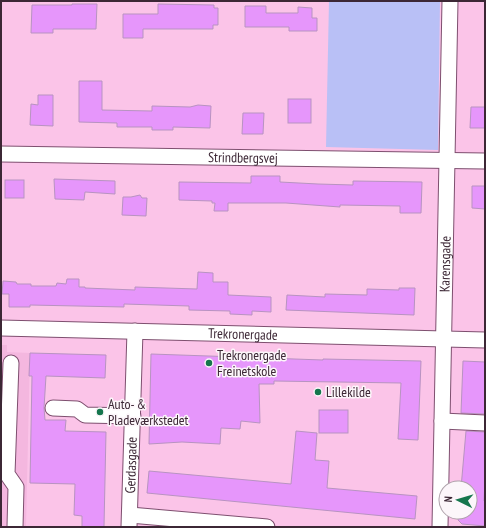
<svg xmlns="http://www.w3.org/2000/svg" width="486" height="528" font-family="'PT Sans Narrow',sans-serif">
<style>
.built{fill:#f4b7df}
.green{fill:#b9c0f6}
.building{fill:#e696fb;stroke:#b893c1}
.lines{fill:none;stroke-linecap:round;stroke-linejoin:round}
.minor-casing{stroke:#7e4f6f;stroke-width:17}
.minor{stroke:#fff;stroke-width:15}
.poi-dot{fill:#15764d;stroke:#fcf6fa;stroke-width:1.5}
.labels{text-anchor:middle;stroke-width:3;stroke-linejoin:round;paint-order:stroke}
.street-label{font-size:14px;fill:#3c2735;stroke:#fcf6fa}
.poi-label{font-size:14px;fill:#3c2735;stroke:#fcf6fa;text-anchor:start}
</style>
<rect width="100%" height="100%" fill="#fbc4e8"/>
<path class="built" d="M 1,345 L 7,345 L 7,352 L 30,353 L 26,527 L 1,527 Z"/>
<path class="green" d="M 329,1 L 440,1 L 438,150 L 326,147 Z"/>
<g class="building">
<path d="M 72,4 L 97,4 L 96,29 L 53,29 L 53,33 L 31,33 L 32,5 L 72,5 Z"/>
<path d="M 158,4 L 214,5 L 214,8 L 218,8 L 218,25 L 213,25 L 213,29 L 143,29 L 143,38 L 123,38 L 123,14 L 158,14 Z"/>
<path d="M 245,6 L 266,6 L 266,13 L 298,13 L 298,7 L 312,8 L 312,18 L 317,18 L 317,31 L 289,31 L 289,27 L 245,27 Z"/>
<path d="M 79,81 L 102,81 L 102,110 L 152,111 L 152,106 L 190,107 L 198,105 L 211,106 L 210,128 L 173,127 L 173,130 L 152,130 L 152,127 L 117,127 L 117,123 L 79,122 Z"/>
<path d="M 38,95 L 53,95 L 53,126 L 30,125 L 31,104 L 38,105 Z"/>
<rect x="288" y="99" width="23" height="24"/>
<path d="M 471,107 L 485,107 L 485,128 L 470,128 Z"/>
<path d="M 243,113 L 264,113 L 263,134 L 242,134 Z"/>
<path d="M 251,176 L 280,176 L 280,182 L 318,184 L 353,185 L 353,181 L 422,182 L 421,213 L 400,213 L 400,206 L 340,205 L 340,207 L 286,203 L 228,203 L 228,211 L 214,211 L 215,203 L 212,203 L 212,201 L 179,200 L 179,182 L 251,183 Z"/>
<path d="M 54,179 L 115,181 L 115,194 L 85,192 L 84,200 L 55,199 Z"/>
<rect x="5" y="180" width="19" height="18"/>
<path d="M 472,186 L 485,186 L 485,209 L 472,208 Z"/>
<path d="M 140,195 L 142,198 L 147,198 L 146,216 L 122,215 L 123,197 L 131,197 Z"/>
<path d="M 198,272 L 213,273 L 213,282 L 228,282 L 228,295 L 271,297 L 271,312 L 252,311 L 252,315 L 230,314 L 230,311 L 189,310 L 189,306 L 124,304 L 124,307 L 30,305 L 30,307 L 9,307 L 9,294 L 2,294 L 3,281 L 16,282 L 17,284 L 31,284 L 31,286 L 56,286 L 57,283 L 66,284 L 67,279 L 79,279 L 79,287 L 85,287 L 85,288 L 135,290 L 135,287 L 197,289 Z"/>
<path d="M 399,288 L 415,288 L 414,315 L 286,310 L 287,295 L 325,297 L 325,294 L 367,295 L 367,289 L 399,290 Z"/>
<path d="M 30,353 L 106,355 L 105,378 L 46,376 L 44,408 L 45,420 L 66,420 L 65,431 L 106,432 L 104,527 L 82,527 L 82,516 L 74,515 L 75,484 L 30,483 L 32,376 L 29,376 Z"/>
<path d="M 151,354 L 323,360 L 323,359 L 421,361 L 418,440 L 398,439 L 401,383 L 274,381 L 274,384 L 259,384 L 260,423 L 241,421 L 240,429 L 221,428 L 220,444 L 182,442 L 149,444 Z"/>
<path d="M 463,361 L 485,362 L 485,414 L 461,413 Z"/>
<rect x="319" y="410" width="29" height="23"/>
<path d="M 296,431 L 317,433 L 315,460 L 329,461 L 327,488 L 417,496 L 415,519 L 147,493 L 149,471 L 291,484 Z"/>
<path d="M 466,431 L 485,432 L 485,482 L 484,501 L 485,501 L 485,526 L 462,524 L 458,520 L 459,512 L 470,512 L 470,488 L 461,488 Z"/>
</g>
<g class="lines">
<defs>
<g id="minor">
<path id="s1" d="M 1,154 L 485,161"/>
<path id="s2" d="M 1,328 L 485,340"/>
<path d="M 11,363 L 7,474 L 16,487 L 15,527"/>
<path d="M 53,408 L 77,409 L 85,415 L 133,416"/>
<path d="M 442,421 L 485,423"/>
<path d="M 130,515 L 267,527"/>
<path id="s3" d="M 129,527 L 135,331"/>
<path id="s4" d="M 440,527 L 450,1"/>
</g>
</defs>
<use href="#minor" class="minor-casing"/>
<use href="#minor" class="minor"/>
</g>
<g class="poi-dot">
<circle cx="209" cy="363" r="4"/>
<circle cx="318" cy="392" r="4"/>
<circle cx="100" cy="412" r="4"/>
</g>
<g class="labels">
<g class="street-label">
<text dy="5" stroke="none"><textPath href="#s1" startOffset="242">Strindbergsvej</textPath></text>
<text dy="5" stroke="none"><textPath href="#s4" startOffset="263">Karensgade</textPath></text>
<text dy="5" stroke="none"><textPath href="#s2" startOffset="242">Trekronergade</textPath></text>
<text dy="5" stroke="none"><textPath href="#s3" startOffset="62">Gerdasgade</textPath></text>
</g>
<g class="poi-label">
<text x="217" y="360">Trekronergade<tspan x="217" dy="16">Freinetskole</tspan></text>
<text x="326" y="397">Lillekilde</text>
<text x="108" y="409">Auto- &amp;<tspan x="108" dy="16">Pladeværkstedet</tspan></text>
</g>
</g>
<rect width="486" height="528" fill="none" stroke="#3c2735" stroke-width="4"/>
<g transform="translate(458 500) rotate(275)"><circle r="19" fill="#fcf6fa" stroke="#afa3ab"/>
<path d="M0-3L7 15L0 10L-7 15Z" fill="#15764d"/>
<text y="-6" font-size="11" font-weight="bold" text-anchor="middle" fill="#3c2735">N</text>
</g>
</svg>
